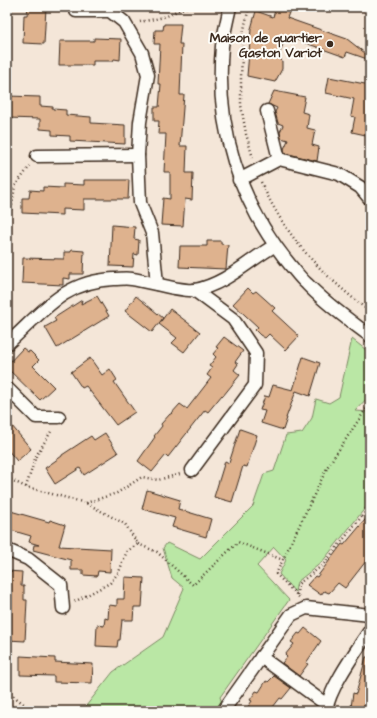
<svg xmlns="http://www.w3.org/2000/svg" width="377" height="718" font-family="'Architects Daughter',sans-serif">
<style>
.green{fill:#bae7a5;stroke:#7a8862}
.building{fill:#deb28e;stroke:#3b2a1e}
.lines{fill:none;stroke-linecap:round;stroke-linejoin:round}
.street-casing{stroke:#3b2a1e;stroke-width:15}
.path{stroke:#3b2a1e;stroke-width:2.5;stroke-dasharray:1 3;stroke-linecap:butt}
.street{stroke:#fdfcf7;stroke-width:12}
.poi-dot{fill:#3b2a1e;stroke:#fdfcf7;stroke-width:1.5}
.labels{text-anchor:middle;stroke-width:4;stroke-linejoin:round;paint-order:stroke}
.poi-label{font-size:13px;font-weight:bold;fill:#3b2a1e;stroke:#fdfcf7;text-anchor:end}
</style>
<rect width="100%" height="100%" fill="#f4e6d8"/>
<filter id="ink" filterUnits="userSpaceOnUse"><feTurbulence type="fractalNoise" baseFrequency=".025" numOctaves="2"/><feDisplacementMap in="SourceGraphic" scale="8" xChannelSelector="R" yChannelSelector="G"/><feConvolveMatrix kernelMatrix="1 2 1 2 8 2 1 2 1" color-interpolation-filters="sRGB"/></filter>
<g filter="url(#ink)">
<path class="green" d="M 352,339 L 370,353 L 370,395 L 355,411 L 370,412 L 370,502 L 322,562 L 297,582 L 295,592 L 279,574 L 286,560 L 274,547 L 257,566 L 289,600 L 220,697 L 222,703 L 215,711 L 89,711 L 86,706 L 113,672 L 163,637 L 184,588 L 172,578 L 163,548 L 167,543 L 200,559 L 253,506 L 264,474 L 274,471 L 286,435 L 302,433 L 312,418 L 316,399 L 329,403 L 339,397 Z"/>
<g class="building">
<path d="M 28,7 L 46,7 L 44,44 L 23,43 L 24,15 L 27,15 Z"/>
<path d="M 276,7 L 291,7 L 287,18 L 347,39 L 370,57 L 370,60 L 347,52 L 345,57 L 286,36 L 279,55 L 282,62 L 282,69 L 275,82 L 247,76 L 251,29 L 256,11 L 273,17 Z"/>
<path d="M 164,24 L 181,24 L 179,44 L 182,44 L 180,95 L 184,95 L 180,146 L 187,146 L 186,173 L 193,173 L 192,200 L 185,199 L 183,226 L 161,225 L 163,198 L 170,199 L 170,172 L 164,172 L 166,134 L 158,134 L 159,121 L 154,121 L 154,107 L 159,107 L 161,84 L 158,84 L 160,44 L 154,44 L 155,30 L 163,30 Z"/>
<path d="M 94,38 L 121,39 L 120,60 L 114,59 L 113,61 L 93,61 L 93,65 L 59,65 L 60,41 L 94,41 Z"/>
<path d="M 329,77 L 370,85 L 370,136 L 352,132 L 355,117 L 351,116 L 354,99 L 326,93 Z"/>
<path d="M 274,91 L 305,97 L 302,112 L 309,114 L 307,128 L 315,130 L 312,145 L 319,147 L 317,161 L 285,153 L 284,149 L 288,140 L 281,138 L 280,132 L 283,125 L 278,123 L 275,112 L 277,108 L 268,104 Z"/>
<path d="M 7,96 L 40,97 L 40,106 L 53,107 L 53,109 L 66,110 L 66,115 L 91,117 L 91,123 L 125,125 L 125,144 L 70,141 L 70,136 L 52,135 L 52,130 L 40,129 L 40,119 L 7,118 Z"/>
<path d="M 84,180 L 129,180 L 128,199 L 84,199 L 84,210 L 62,209 L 62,215 L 22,213 L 22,198 L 29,198 L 30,190 L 43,191 L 43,187 L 63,188 L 63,184 L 84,185 Z"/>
<path d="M 112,225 L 135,227 L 134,239 L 139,240 L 138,255 L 134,254 L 133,267 L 110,266 Z"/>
<path d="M 207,241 L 221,241 L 221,244 L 228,245 L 226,269 L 179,267 L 180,246 L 207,246 Z"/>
<path d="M 71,250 L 84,251 L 83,274 L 70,274 L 70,279 L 63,278 L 63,285 L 22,283 L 23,258 L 64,259 L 64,252 L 71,252 Z"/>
<path d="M 248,288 L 253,293 L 256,291 L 265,299 L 275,308 L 272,311 L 299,336 L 286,350 L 269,334 L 265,338 L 260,335 L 255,330 L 258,327 L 233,304 Z"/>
<path d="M 97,296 L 109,316 L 57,348 L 45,327 L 56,321 L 54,318 L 82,300 L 81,304 Z"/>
<path d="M 136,296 L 163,318 L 152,332 L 125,311 Z"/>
<path d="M 170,309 L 200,332 L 184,352 L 172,343 L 177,338 L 159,324 Z"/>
<path d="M 224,337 L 243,351 L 235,362 L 238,364 L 234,370 L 240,375 L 223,396 L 222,395 L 208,412 L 205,410 L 168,457 L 166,455 L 152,472 L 138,461 L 155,437 L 154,436 L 162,426 L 161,424 L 170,414 L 171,414 L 180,404 L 187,409 L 211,378 L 207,375 L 212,368 L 209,366 L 216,357 L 213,354 L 218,348 L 216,347 Z"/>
<path d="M 23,348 L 28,352 L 30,351 L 39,360 L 33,366 L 54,387 L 40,400 L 7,368 L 7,365 Z"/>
<path d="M 303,357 L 320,363 L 310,396 L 296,391 L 286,418 L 287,418 L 283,430 L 261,423 L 265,411 L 260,410 L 265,396 L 269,397 L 273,385 L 293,390 Z"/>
<path d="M 90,358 L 102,375 L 110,369 L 117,380 L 114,382 L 135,412 L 116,425 L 86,386 L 82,388 L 71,372 Z"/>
<path d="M 7,420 L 31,449 L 17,461 L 7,449 Z"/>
<path d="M 240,429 L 257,435 L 247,467 L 243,466 L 232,502 L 214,497 L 225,461 L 229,463 Z"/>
<path d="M 105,433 L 118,453 L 84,475 L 80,468 L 55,484 L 45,468 L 62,456 L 62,455 L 91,436 L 94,440 Z"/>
<path d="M 147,490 L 180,500 L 178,509 L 211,519 L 206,537 L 172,527 L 175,518 L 142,509 Z"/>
<path d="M 7,510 L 49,522 L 50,520 L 65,525 L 59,546 L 111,549 L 110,572 L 98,571 L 97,576 L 83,575 L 83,570 L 71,570 L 71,560 L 33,550 L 34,545 L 39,545 L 29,542 L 31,536 L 7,529 Z"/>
<path d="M 370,514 L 370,556 L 345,588 L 338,583 L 329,593 L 324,591 L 321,595 L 307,585 L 315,576 L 317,577 L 342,544 L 344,545 Z"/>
<path d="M 7,571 L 22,572 L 21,586 L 24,586 L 24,600 L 27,600 L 25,641 L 7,640 Z"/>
<path d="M 125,577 L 144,578 L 142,607 L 134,607 L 133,620 L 122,620 L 120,640 L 118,640 L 117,647 L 96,646 L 97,625 L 104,626 L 105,618 L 108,619 L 109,605 L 117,606 L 117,599 L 124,599 Z"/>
<path d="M 305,628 L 321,641 L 306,663 L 308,664 L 299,676 L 282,663 L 287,657 L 285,655 L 294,644 L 291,642 L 298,633 L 300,634 Z"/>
<path d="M 20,656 L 55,658 L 55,662 L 93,664 L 92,683 L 54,682 L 54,676 L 20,675 Z"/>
<path d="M 366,657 L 370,657 L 370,710 L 351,707 L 353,693 L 356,694 Z"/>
<path d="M 274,676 L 291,688 L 282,699 L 280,698 L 270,711 L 245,711 L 252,701 L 250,700 L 256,691 L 259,692 L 266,681 L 268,682 Z"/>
</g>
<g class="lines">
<defs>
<g id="street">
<path d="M 230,7 C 227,20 224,33 222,46 C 215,127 239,203 291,266 C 296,272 301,279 307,284 C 326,304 349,320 370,336"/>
<path d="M 76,11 L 110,11 L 124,22 L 142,53 L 148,75 L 140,122 L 138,155 L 140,203 L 152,233 L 157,284"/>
<path d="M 37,156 L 138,155"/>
<path d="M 279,159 L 339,174 L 360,187 L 370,199"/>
<path d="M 239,180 L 279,159 L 267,111"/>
<path d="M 7,344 C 42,313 63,281 114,279 C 120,279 126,278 132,279 C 147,281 181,292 195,290 C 226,284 248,261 274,246"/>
<path d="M 7,388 L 36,417 L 59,417"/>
<path d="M 192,470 L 255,385 L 256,353 L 233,319 L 194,290"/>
<path d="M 7,550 L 28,559 L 61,585 L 63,608"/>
<path d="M 261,657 L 327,705"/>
<path d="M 223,711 L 291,615 L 306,608 L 370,615"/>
<path d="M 326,711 C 329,688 357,650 370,630"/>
</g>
</defs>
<use href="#street" class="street-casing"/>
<g class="path">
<path d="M 249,7 L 243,34 L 241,77 L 241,105 L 246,134 L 253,158"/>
<path d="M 178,10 L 187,7"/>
<path d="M 140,22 C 152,19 172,18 180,7"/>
<path d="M 261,182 C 288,241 320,272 370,312"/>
<path d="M 7,216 L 11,211 L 15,186 L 30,166"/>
<path d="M 7,478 L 26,487 L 86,503 L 125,524 L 138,544 L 127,551 L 119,572 L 110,583 L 74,602"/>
<path d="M 26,487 L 36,456 L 52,430"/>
<path d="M 86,503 L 117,493 L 142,477 L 158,480 L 180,474"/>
<path d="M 138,544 L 157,552 L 193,585 L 238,542 L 283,560"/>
<path d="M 297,595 L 298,584 L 323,565 L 370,506"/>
<path d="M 299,597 L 276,574 L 328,466 L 370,403"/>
<path d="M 7,691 L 29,708 L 42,711"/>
</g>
<use href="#street" class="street"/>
</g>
</g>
<circle class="poi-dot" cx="330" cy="44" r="4"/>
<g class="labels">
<g class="poi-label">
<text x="322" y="42">Maison de quartier<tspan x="322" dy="15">Gaston Variot</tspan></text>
</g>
</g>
<rect width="377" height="718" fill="none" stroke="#fdfcf7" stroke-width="24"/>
<rect x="12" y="12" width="353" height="694" fill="none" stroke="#3b2a1e" stroke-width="1.5" filter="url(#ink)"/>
</svg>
